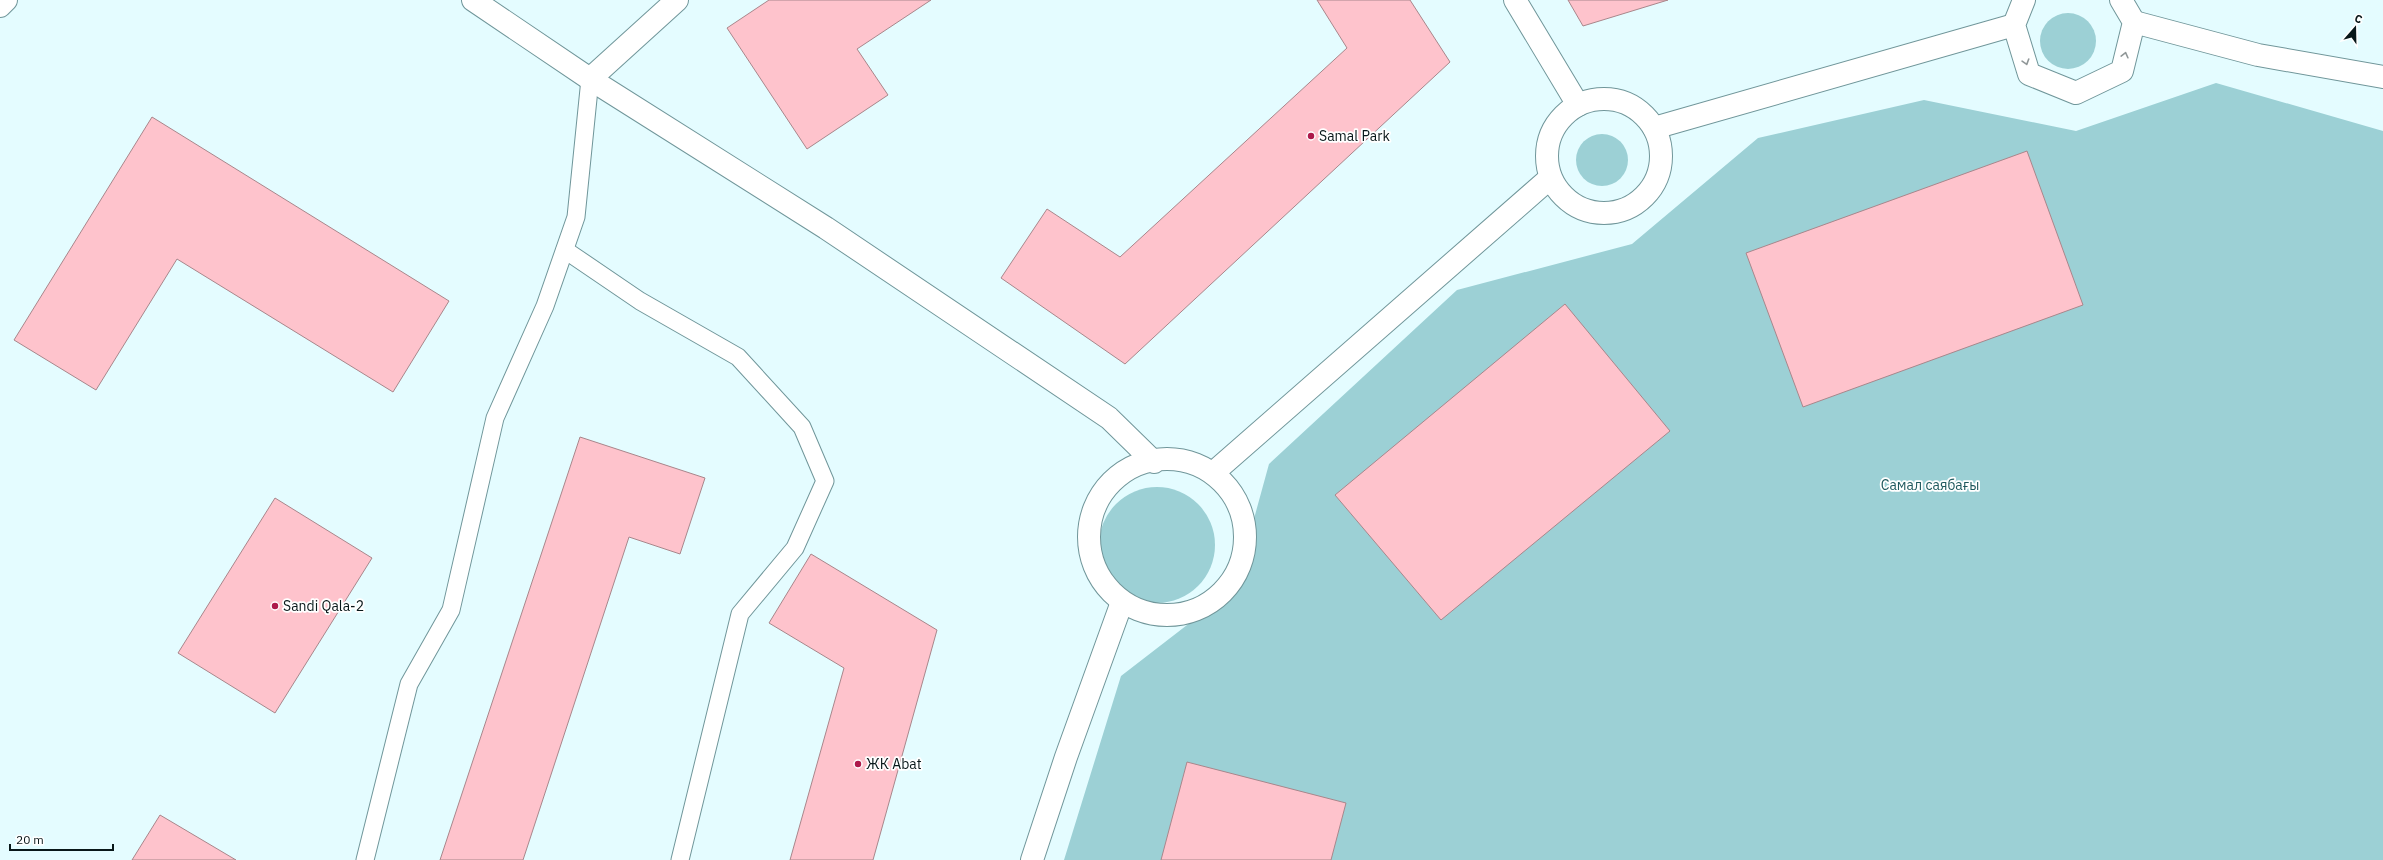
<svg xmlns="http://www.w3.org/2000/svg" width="2383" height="860" font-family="'IBM Plex Sans',sans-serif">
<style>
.green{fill:#9cd0d5}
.building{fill:#fec3cc;stroke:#a8868b}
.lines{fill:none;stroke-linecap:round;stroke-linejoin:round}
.service-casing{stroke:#70969a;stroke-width:19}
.minor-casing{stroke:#70969a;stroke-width:24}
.service{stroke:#fff;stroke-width:17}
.minor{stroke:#fff;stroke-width:22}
.oneway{stroke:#909798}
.poi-dot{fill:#ad1a4b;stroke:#fff;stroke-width:1.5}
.labels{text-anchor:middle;stroke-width:3.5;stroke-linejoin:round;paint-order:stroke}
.poi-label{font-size:14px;fill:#081719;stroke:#fff;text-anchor:start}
.park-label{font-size:14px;fill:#1f595e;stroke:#fff}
</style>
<rect width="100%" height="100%" fill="#e4fcff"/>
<g class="green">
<circle cx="2068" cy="41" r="28"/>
<path d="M 2216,83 L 2383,131 L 2383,860 L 1064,860 L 1121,676 L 1235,588 L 1269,464 L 1457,290 L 1632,244 L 1758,138 L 1924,100 L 2076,131 Z"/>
<circle cx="1602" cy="160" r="26"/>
<circle cx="1157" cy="545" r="58"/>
</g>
<g class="building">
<path d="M 769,0 L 931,0 L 857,49 L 888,95 L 807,149 L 727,28 Z"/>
<path d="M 1317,0 L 1410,0 L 1450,62 L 1125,364 L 1001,278 L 1047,209 L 1120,257 L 1347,48 Z"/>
<path d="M 1568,0 L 1668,0 L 1583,26 Z"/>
<path d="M 152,117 L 449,301 L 393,392 L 177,259 L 96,390 L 14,340 Z"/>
<path d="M 2027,151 L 2083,305 L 1803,407 L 1746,253 Z"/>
<path d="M 1565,304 L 1670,431 L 1441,620 L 1335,495 Z"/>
<path d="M 580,437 L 705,478 L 680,554 L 629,537 L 523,860 L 440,860 Z"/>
<path d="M 275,498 L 372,558 L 275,713 L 178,653 Z"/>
<path d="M 811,554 L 937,630 L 873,860 L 790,860 L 844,668 L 769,623 Z"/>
<path d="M 1187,762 L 1346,803 L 1331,860 L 1161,860 Z"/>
<path d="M 160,815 L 236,860 L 132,860 Z"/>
</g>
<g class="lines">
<defs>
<g id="service">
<path d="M 565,250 L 640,301 L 738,357 L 802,427 L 825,481 L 795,548 L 740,614 L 680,860"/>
<path d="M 365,860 L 409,684 L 451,610 L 495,418 L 545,306 L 576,217 L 590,79"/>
</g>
<g id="minor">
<path d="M 473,0 L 590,79 L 826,228 L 1109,418 L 1154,462"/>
<path d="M 1515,0 L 1578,105"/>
<path d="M 2024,0 L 2014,25 L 2029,74 L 2076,93 L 2122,71 L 2134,22 L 2121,0"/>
<path d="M 0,6 L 6,0"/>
<path d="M 2134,22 L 2258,55 L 2383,77"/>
<path d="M 590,79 L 677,0"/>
<circle cx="1604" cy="156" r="57"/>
<path d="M 1654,128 L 2014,25"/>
<circle cx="1167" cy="537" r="78"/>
<path d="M 1213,473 L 1550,178"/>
<path d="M 1032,860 L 1066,757 L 1122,602"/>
</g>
</defs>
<use href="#service" class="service-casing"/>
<use href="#minor" class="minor-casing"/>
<use href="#service" class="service"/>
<use href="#minor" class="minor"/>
</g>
<defs><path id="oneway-chevron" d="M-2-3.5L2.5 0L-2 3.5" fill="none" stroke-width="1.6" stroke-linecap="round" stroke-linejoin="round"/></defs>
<g class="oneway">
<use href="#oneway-chevron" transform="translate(2125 55) rotate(-76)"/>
<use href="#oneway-chevron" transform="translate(2026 62) rotate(73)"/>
</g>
<g class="poi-dot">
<circle cx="1311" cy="136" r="4"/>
<circle cx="275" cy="606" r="4"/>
<circle cx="858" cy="764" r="4"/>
</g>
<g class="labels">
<g class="poi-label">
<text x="1319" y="141">Samal Park</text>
<text x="283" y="611">Sandi Qala-2</text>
<text x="866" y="769">ЖК Abat</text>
</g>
<g class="park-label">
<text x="1930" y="490">Самал саябағы</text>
</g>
</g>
<g transform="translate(2355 28) rotate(20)" stroke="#ffffff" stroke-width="3" paint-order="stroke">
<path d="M0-3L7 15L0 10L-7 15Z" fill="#081719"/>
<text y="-6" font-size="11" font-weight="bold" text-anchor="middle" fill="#081719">С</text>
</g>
<path d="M10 844v6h103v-6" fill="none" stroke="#081719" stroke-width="2"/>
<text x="16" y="844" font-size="12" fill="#081719" stroke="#ffffff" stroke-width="3" paint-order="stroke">20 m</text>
</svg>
